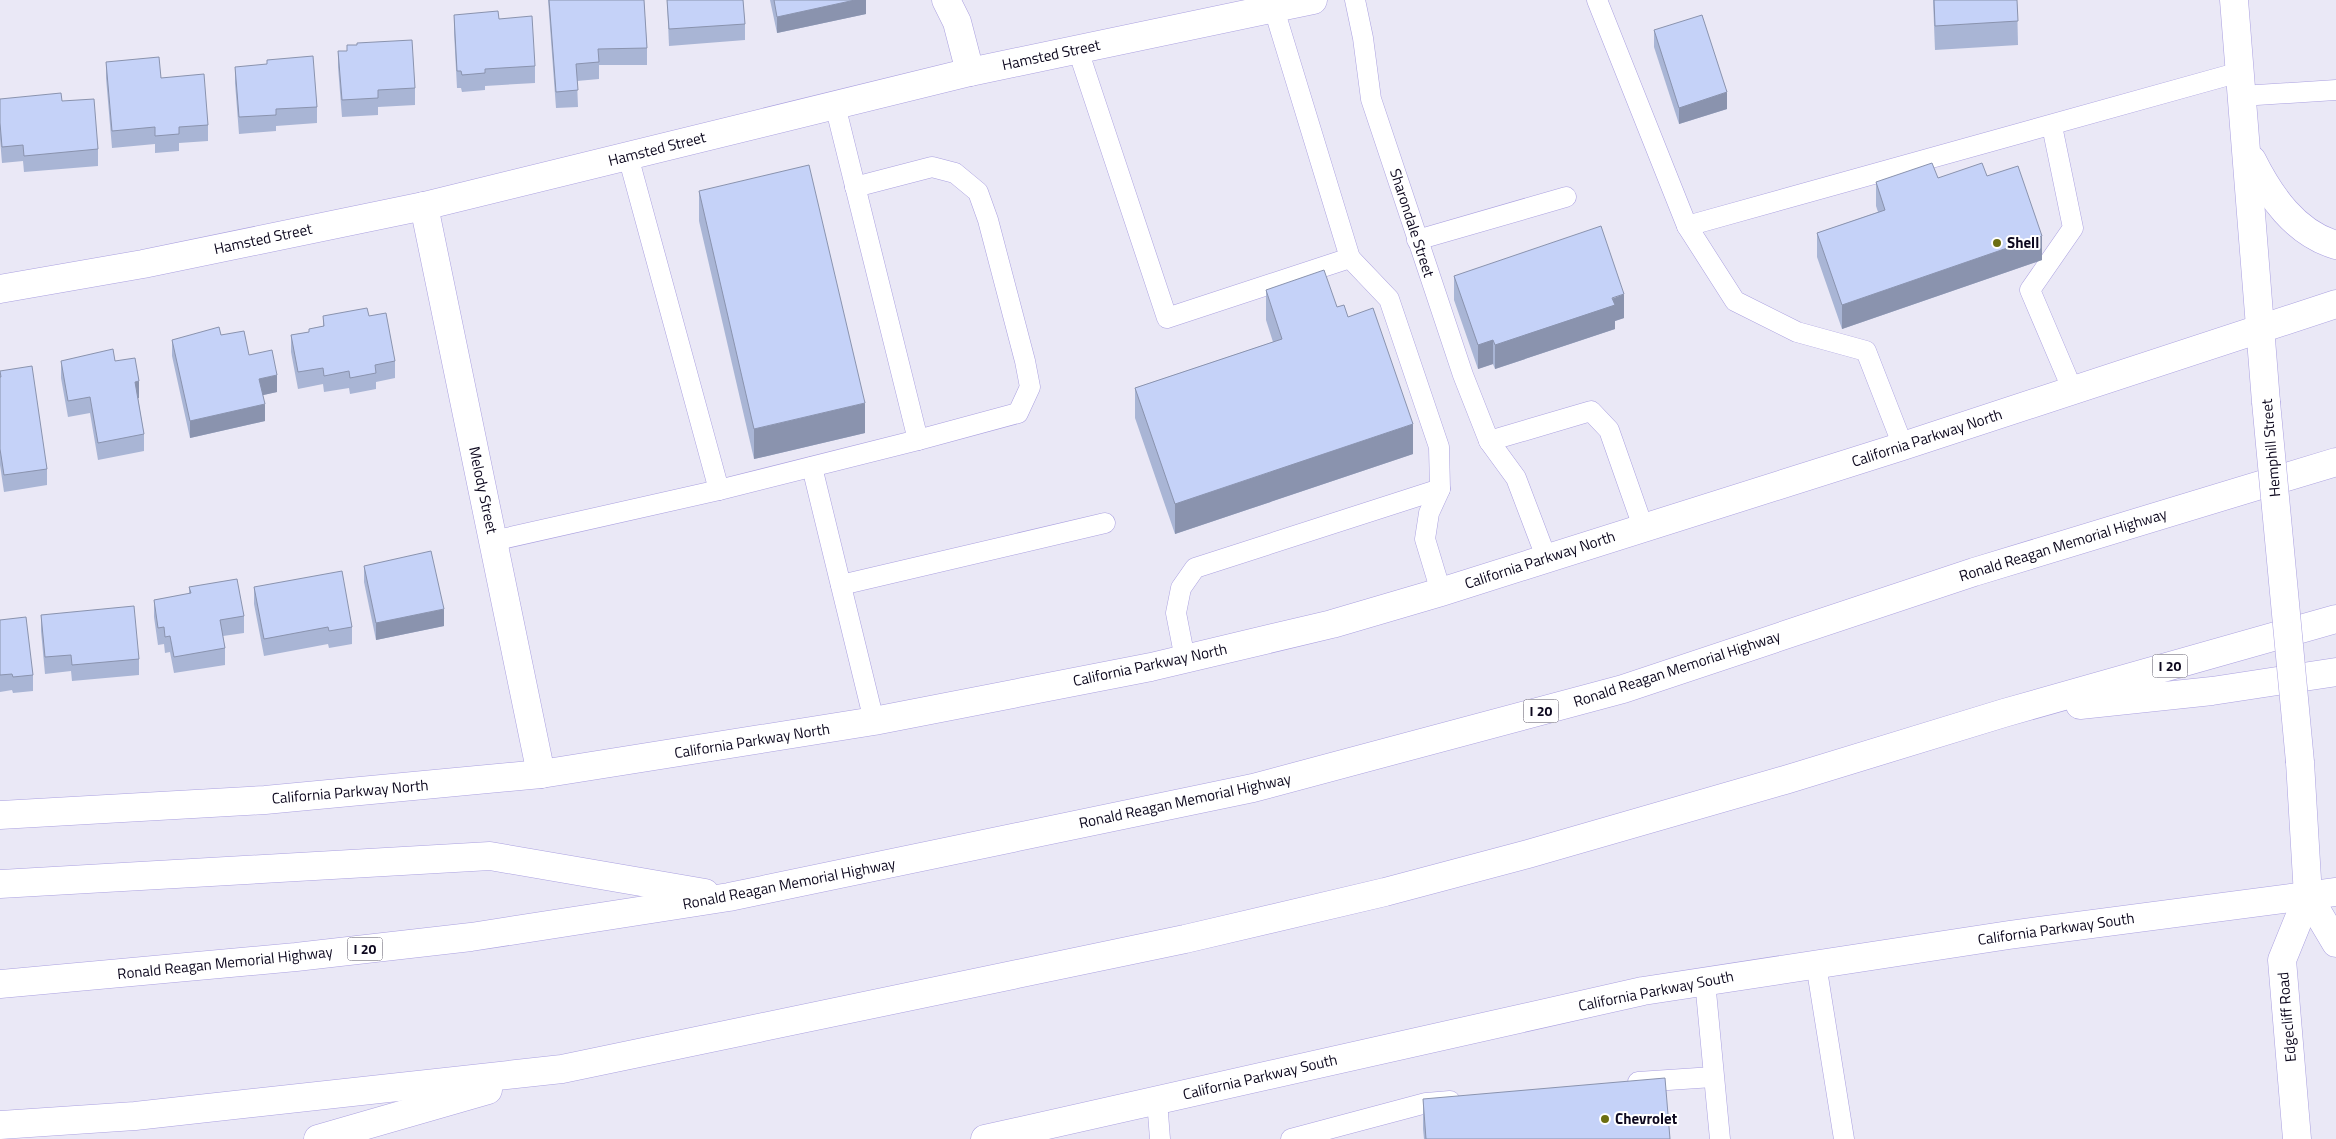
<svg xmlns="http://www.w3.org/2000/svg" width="2336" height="1139" font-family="'Titillium Web',sans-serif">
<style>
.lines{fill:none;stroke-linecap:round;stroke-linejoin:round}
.service-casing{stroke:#aaa0e0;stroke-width:21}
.minor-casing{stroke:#aaa0e0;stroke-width:29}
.secondary-casing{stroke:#aaa0e0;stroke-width:29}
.motorway-casing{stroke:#aaa0e0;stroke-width:29}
.service{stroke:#fff;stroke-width:20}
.minor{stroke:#fff;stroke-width:28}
.secondary{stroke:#fff;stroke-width:28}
.motorway{stroke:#fff;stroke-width:28}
.secondary-bridge-casing{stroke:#aaa0e0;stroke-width:29;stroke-linecap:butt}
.secondary-bridge{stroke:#fff;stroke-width:28}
.wall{fill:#a9b5d5}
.shaded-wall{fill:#8a93ae}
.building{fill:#c5d2f8;stroke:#8a93ae}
.poi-dot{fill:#6c6e11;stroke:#fff;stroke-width:2}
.labels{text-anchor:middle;stroke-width:4;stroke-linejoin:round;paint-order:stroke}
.shield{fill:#fff;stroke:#565262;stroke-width:1}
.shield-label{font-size:14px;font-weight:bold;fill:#0d081e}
.street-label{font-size:15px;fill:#0d081e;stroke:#fff}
.poi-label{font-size:15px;font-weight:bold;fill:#0d081e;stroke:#fff;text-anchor:start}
</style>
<rect width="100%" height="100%" fill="#eae8f6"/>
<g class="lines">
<defs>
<g id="service">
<path d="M 1355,0 L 1363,38 L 1371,99 L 1463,375 L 1489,441"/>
<path d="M 1597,0 L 1687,226 L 1735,301 L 1797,332 L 1866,351 L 1903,446"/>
<path d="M 1078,50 L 1167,318 L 1350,258 L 1274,9"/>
<path d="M 2241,96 L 2336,90"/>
<path d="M 2052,126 L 2073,228 L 2030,290 L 2073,391"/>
<path d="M 628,156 L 719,490 L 918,440 L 835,105"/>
<path d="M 855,187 L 932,167 L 955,173 L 978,192 L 988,220 L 1025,361 L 1030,387 L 1018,413 L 918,440"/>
<path d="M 1687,226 L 2240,72"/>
<path d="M 1417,240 L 1566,197"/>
<path d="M 1350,258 L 1389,299 L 1439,447 L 1440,489 L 1429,513 L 1425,539 L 1441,592"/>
<path d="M 812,467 L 874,721"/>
<path d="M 493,541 L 719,490"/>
<path d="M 1546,557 L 1516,478 L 1489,441 L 1591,411 L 1609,430 L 1643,527"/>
<path d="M 841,585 L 1105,523"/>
<path d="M 1185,659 L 1176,613 L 1181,588 L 1195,568 L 1440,489"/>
<path d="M 1816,964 L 1844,1139"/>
<path d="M 1705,981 L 1720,1139"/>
<path d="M 1638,1082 L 1713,1077"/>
<path d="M 1157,1100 L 1160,1139"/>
<path d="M 1291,1139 L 1426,1103 L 1450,1101"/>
</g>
<g id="minor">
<path d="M 946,0 L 957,22 L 970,72"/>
<path d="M 424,206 L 541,774"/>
<path d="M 0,289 L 143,264 L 424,206 L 970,72 L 1313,0"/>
</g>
<g id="secondary">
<path d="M 2234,0 L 2266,402"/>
<path d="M 2252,160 C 2270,196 2295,233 2336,245"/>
<path d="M 0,815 L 265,800 L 541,774 L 874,721 L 1151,667 L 1332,624 L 1441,592 L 1903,446 L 2336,304"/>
<path d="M 2308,896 L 2336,943"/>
<path d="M 985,1139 L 1643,991 L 2009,935 L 2336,892"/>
<path d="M 2297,1139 L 2282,960 L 2308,896 L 2300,762"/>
</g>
<g id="motorway">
<path d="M 2080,705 L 2212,691 L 2336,672"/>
<path d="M 0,884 L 490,856 L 705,893"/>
<path d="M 0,984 L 296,957 L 471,937 L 729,897 L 1253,788 L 1623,689 L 1974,572 L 2336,462"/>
<path d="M 0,1125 L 135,1116 L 562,1069 L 1185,939 L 1385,892 L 1528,854 L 1785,780 L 2004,713 L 2336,619"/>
<path d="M 318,1139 L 488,1090"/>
</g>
</defs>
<use href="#service" class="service-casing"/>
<use href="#minor" class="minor-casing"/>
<use href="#secondary" class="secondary-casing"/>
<use href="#motorway" class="motorway-casing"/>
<use href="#service" class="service"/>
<use href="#minor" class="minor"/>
<use href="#secondary" class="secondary"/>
<use href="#motorway" class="motorway"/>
<defs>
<path id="secondary-bridge" d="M 2266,402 L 2300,762"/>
</defs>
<use href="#secondary-bridge" class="secondary-bridge-casing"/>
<use href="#secondary-bridge" class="secondary-bridge"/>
</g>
<g class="wall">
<path d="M 548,0 L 644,0 L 647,48 L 647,65 L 599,65 L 599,79 L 577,81 L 578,107 L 556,108 Z"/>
<path d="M 667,0 L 743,0 L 745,24 L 745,40 L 669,46 Z"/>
<path d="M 770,0 L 866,0 L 866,14 L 777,33 Z"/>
<path d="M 1933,0 L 2017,0 L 2018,45 L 1935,50 Z"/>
<path d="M 454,15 L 499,19 L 535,66 L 535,83 L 485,86 L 485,90 L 462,92 L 461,88 L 457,88 L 454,32 Z"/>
<path d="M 1654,30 L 1727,109 L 1679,124 L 1654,47 Z"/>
<path d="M 338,51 L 347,51 L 415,88 L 415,105 L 378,107 L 378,115 L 342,117 L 338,67 Z"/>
<path d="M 106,62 L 161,78 L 208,125 L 208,141 L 179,143 L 179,151 L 155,153 L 155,144 L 112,148 L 106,78 Z"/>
<path d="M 235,67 L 317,107 L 317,123 L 276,126 L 276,131 L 239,134 L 235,83 Z"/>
<path d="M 0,99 L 62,101 L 98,149 L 98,166 L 24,172 L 23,161 L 2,163 L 0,139 Z"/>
<path d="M 1987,176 L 2042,260 L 1842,329 L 1817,257 L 1817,233 L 1878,212 L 1876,206 L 1876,182 Z"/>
<path d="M 699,191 L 865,433 L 754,459 L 699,221 Z"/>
<path d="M 1454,276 L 1624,318 L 1615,321 L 1615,329 L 1495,369 L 1493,364 L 1478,369 L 1454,300 Z"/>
<path d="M 1266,290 L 1337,307 L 1348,317 L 1413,454 L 1175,534 L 1135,418 L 1135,388 L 1273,342 L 1266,320 Z"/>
<path d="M 323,316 L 369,316 L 395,361 L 395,378 L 376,382 L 376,389 L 350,394 L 349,388 L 324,392 L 323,384 L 298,389 L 291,352 L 291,335 L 309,332 L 309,329 L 323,326 Z"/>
<path d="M 221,335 L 249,355 L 277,392 L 263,395 L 265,421 L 190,438 L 172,356 L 172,340 Z"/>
<path d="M 61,361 L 115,361 L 139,398 L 138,398 L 144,434 L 144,451 L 98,460 L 90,413 L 68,417 L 61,378 Z"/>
<path d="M 0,371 L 47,469 L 47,485 L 4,492 L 0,465 Z"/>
<path d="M 364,566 L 444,626 L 376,640 L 364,582 Z"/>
<path d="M 189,587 L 244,616 L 244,633 L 223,636 L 225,648 L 225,665 L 174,673 L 170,652 L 165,653 L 164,644 L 158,645 L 154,617 L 154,600 L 189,594 Z"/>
<path d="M 254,587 L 352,627 L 352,644 L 329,648 L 328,644 L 264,656 L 254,604 Z"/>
<path d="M 41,615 L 139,659 L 139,675 L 72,681 L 71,671 L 45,674 L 41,631 Z"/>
<path d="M 0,620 L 33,675 L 33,691 L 13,693 L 12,690 L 0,692 Z"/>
<path d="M 1423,1099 L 1670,1139 L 1424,1139 L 1423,1129 Z"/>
</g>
<g class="shaded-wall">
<path d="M 855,0 L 866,0 L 866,14 L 777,33 L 777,17 Z"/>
<path d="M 1727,92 L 1727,109 L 1679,124 L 1679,108 Z"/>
<path d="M 2042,236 L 2042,260 L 1842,329 L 1842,305 Z"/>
<path d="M 1624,294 L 1624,318 L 1615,321 L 1615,329 L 1495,369 L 1495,345 Z"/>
<path d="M 1493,340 L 1493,364 L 1478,369 L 1478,345 Z"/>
<path d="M 277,375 L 277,392 L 259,396 L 259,379 Z"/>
<path d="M 139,381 L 139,398 L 135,399 L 135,382 Z"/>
<path d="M 865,403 L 865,433 L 754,459 L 754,429 Z"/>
<path d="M 265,404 L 265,421 L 190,438 L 190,421 Z"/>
<path d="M 1413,424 L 1413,454 L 1175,534 L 1175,504 Z"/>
<path d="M 444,609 L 444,626 L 376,640 L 376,623 Z"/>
</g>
<g class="building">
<path d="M 549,0 L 644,0 L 647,48 L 598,49 L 599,62 L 576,64 L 578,90 L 556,92 Z"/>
<path d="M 667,0 L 743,0 L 745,24 L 669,29 Z"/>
<path d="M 774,0 L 855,0 L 777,17 Z"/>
<path d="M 1934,0 L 2017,0 L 2018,21 L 1935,26 Z"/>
<path d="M 498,11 L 499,19 L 532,16 L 535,66 L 485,69 L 485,73 L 462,75 L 461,71 L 457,71 L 454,15 Z"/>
<path d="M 1702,15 L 1727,92 L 1679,108 L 1654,30 Z"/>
<path d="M 412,40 L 415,88 L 378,90 L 378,98 L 342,100 L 338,51 L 347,51 L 347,45 L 357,45 L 357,43 Z"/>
<path d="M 313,56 L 317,107 L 276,109 L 276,115 L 239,117 L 235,67 L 267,64 L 267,60 Z"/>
<path d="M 159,57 L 161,78 L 204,74 L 208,125 L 179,127 L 179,134 L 155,136 L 155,127 L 112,131 L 106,62 Z"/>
<path d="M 61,93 L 62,101 L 94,99 L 98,149 L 24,156 L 23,145 L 2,147 L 0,123 L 0,99 Z"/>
<path d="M 1932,163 L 1938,178 L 1982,163 L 1987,176 L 2018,166 L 2042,236 L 1842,305 L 1817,233 L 1885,210 L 1876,182 Z"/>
<path d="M 809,165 L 865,403 L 754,429 L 699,191 Z"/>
<path d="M 1601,226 L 1624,294 L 1612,298 L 1615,305 L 1495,345 L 1493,340 L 1478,345 L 1454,276 Z"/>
<path d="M 1324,270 L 1337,307 L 1344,305 L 1348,317 L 1373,308 L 1413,424 L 1175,504 L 1135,388 L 1282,339 L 1266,290 Z"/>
<path d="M 367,308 L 369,316 L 386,313 L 395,361 L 375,365 L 376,373 L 350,378 L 349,371 L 324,376 L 323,368 L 298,372 L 291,335 L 309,332 L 309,329 L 324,326 L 323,316 Z"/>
<path d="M 219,327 L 221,335 L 244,331 L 249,355 L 272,350 L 277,375 L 259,379 L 265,404 L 190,421 L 172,340 Z"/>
<path d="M 113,349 L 115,361 L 135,358 L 139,381 L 135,382 L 144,434 L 98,443 L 90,397 L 68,401 L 61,361 Z"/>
<path d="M 32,366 L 47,469 L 4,475 L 0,449 L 0,377 L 1,377 L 0,371 Z"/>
<path d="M 431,551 L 444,609 L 376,623 L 364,566 Z"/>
<path d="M 342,571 L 352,627 L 329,631 L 328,627 L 264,639 L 254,587 Z"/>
<path d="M 237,579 L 244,616 L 220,620 L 225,648 L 174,657 L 170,636 L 165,637 L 164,627 L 158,628 L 154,600 L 191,593 L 189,587 Z"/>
<path d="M 134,606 L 139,659 L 72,665 L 71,655 L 45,657 L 41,615 Z"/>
<path d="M 26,617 L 33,675 L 13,677 L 12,674 L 0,675 L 0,620 Z"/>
<path d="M 1665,1078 L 1670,1139 L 1426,1139 L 1423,1099 Z"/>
</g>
<g class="poi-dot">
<circle cx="1997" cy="243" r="5"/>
<circle cx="1605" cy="1119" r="5"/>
</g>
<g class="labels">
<g class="shield">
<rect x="2152.5" y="654.5" width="35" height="23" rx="4"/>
<rect x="1523.5" y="699.5" width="35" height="23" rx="4"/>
<rect x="347.5" y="937.5" width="35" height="23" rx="4"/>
</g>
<g class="shield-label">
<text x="2170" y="671">I 20</text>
<text x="1541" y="716">I 20</text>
<text x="365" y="954">I 20</text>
</g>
<g class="street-label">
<text transform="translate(1051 55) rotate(-12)" y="5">Hamsted Street</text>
<text transform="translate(657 149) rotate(-14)" y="5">Hamsted Street</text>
<text transform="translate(1412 223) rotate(72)" y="5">Sharondale Street</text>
<text transform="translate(263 239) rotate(-12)" y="5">Hamsted Street</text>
<text transform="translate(1927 438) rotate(-18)" y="5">California Parkway North</text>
<text transform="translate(2271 448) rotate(-95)" y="5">Hemphill Street</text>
<text transform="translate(483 490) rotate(78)" y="5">Melody Street</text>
<text transform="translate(2063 545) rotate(-17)" y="5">Ronald Reagan Memorial Highway</text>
<text transform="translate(1540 560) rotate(-18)" y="5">California Parkway North</text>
<text transform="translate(1150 665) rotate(-12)" y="5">California Parkway North</text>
<text transform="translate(1677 669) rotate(-18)" y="5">Ronald Reagan Memorial Highway</text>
<text transform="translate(752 741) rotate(-9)" y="5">California Parkway North</text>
<text transform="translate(350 792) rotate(-5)" y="5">California Parkway North</text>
<text transform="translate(1185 801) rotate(-12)" y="5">Ronald Reagan Memorial Highway</text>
<text transform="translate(789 884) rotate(-11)" y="5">Ronald Reagan Memorial Highway</text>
<text transform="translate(2056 929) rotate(-8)" y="5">California Parkway South</text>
<text transform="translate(225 963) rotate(-6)" y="5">Ronald Reagan Memorial Highway</text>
<text transform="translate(1656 991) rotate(-11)" y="5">California Parkway South</text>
<text transform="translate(2287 1017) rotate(-95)" y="5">Edgecliff Road</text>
<text transform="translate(1260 1077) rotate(-13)" y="5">California Parkway South</text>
</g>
<g class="poi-label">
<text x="2007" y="248">Shell</text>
<text x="1615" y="1124">Chevrolet</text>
</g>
</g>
</svg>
